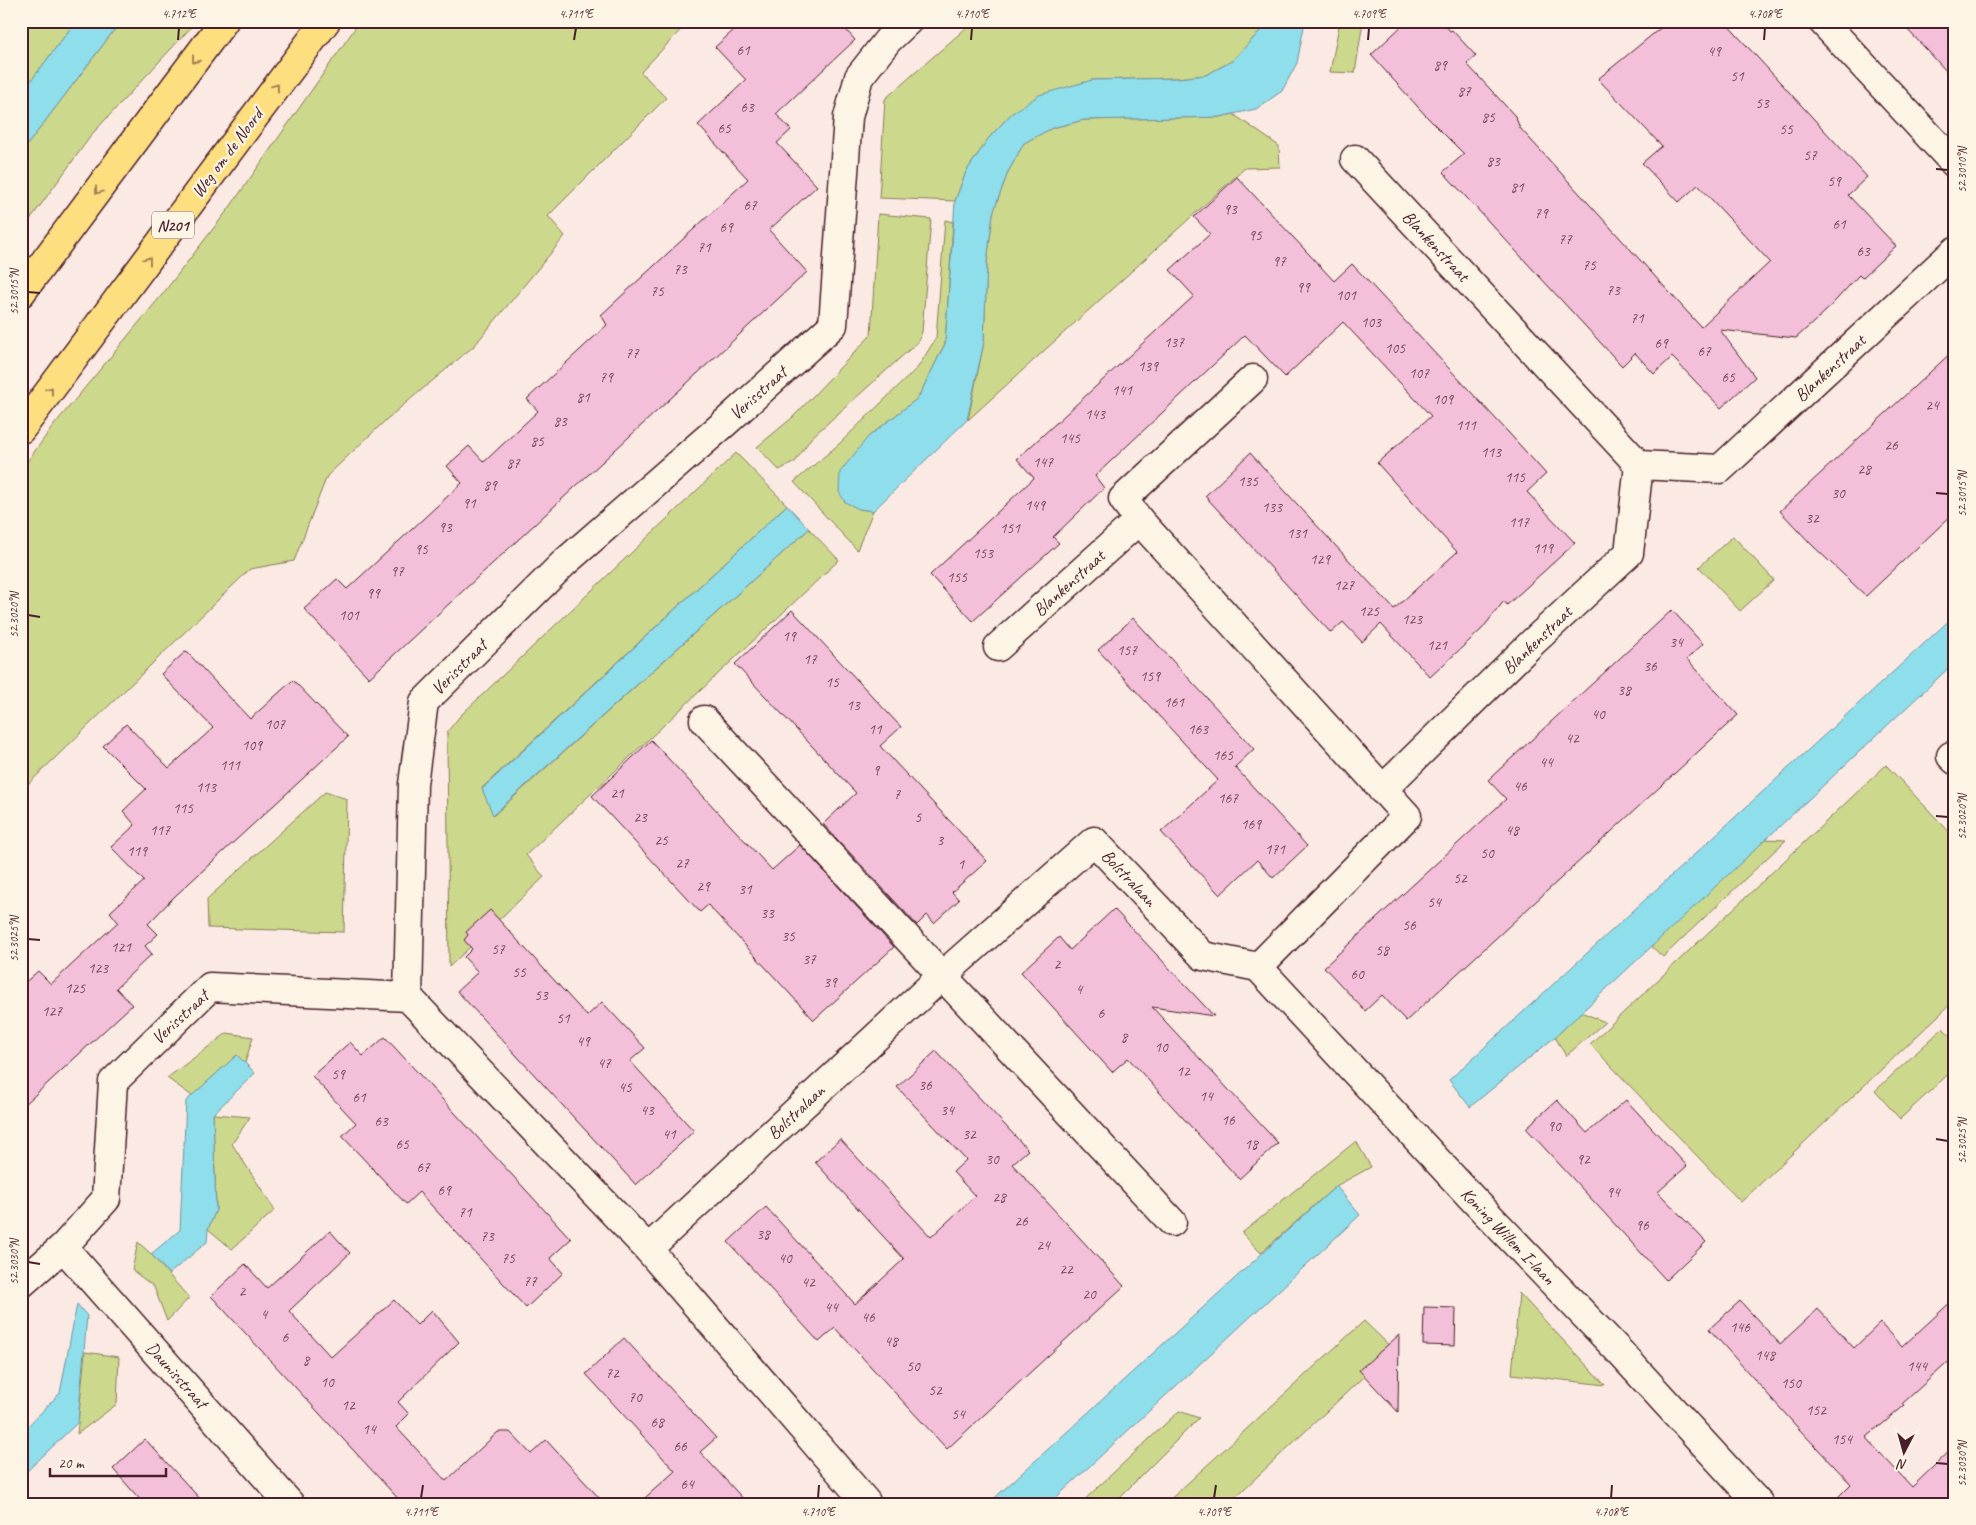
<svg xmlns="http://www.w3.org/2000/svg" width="1976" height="1525" font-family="Caveat,sans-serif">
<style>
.green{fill:#ccd88b;stroke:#8b7c5b}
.water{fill:#8fdeec;stroke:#73929f}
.building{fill:#f4bfd9;stroke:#4a1f2b}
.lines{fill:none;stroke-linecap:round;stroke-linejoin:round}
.minor-casing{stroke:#4a1f2b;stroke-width:31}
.highway-casing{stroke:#4a1f2b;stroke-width:31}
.minor{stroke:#fcf5e5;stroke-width:28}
.highway{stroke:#fedf80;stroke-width:28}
.oneway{stroke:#a47f56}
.ticks{fill:none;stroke:#4a1f2b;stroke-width:2}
.labels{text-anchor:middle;stroke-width:4.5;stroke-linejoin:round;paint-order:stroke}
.number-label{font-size:15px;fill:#744756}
.shield{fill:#fcf5e5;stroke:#7f5f63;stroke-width:1}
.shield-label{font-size:16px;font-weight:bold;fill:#4a1f2b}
.street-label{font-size:18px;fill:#4a1f2b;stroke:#fcf5e5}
.neatline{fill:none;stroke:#4a1f2b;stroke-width:2}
.ticks-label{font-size:12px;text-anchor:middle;fill:#4a1f2b}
</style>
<rect width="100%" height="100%" fill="#faeae3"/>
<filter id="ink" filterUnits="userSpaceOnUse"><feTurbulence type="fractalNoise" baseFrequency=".02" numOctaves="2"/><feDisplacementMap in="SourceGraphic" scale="10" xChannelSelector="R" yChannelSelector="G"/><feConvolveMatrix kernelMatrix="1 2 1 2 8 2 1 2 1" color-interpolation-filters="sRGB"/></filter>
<g filter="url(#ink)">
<g class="green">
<path d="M 22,21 L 76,21 L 21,94 L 21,22 Z"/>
<path d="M 121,21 L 197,21 L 93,133 L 21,232 L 21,153 Z"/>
<path d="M 360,21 L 689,21 L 641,72 L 666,98 L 548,216 L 565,236 L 474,346 L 388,418 L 327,476 L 294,561 L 250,569 L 24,788 L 21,794 L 21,470 L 54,425 L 161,296 L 230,207 Z"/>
<path d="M 974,21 L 1264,21 L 1262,29 L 1232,61 L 1206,75 L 1178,78 L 1092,80 L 1011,114 L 988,139 L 966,172 L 955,201 L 879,198 L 885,99 Z"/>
<path d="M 1340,21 L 1363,21 L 1355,73 L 1330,72 Z"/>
<path d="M 1233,114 L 1279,146 L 1280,167 L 1245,168 L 968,420 L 984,342 L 987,263 L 993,213 L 1008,172 L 1024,143 L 1052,128 L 1084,120 L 1220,117 Z"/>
<path d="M 878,214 L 931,219 L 922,332 L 918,342 L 811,438 L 795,462 L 779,470 L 757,447 L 793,417 L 871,335 Z"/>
<path d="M 945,220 L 953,222 L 945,344 L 918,398 L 868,437 L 859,509 L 873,511 L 857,550 L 794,482 L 839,444 L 918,367 L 936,338 Z"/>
<path d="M 736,453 L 787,505 L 482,788 L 494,815 L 809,529 L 839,560 L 526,855 L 544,877 L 449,967 L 447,732 L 460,716 Z"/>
<path d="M 1733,536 L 1774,580 L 1740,611 L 1699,567 Z"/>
<path d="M 1886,765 L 1955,838 L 1955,1000 L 1741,1202 L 1590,1044 Z"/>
<path d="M 325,792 L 347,799 L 344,932 L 208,928 L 207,899 Z"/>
<path d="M 1765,839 L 1786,840 L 1663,957 L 1651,946 Z"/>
<path d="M 1581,1012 L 1605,1022 L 1566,1056 L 1555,1037 Z"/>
<path d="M 1943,1028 L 1955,1041 L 1955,1068 L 1900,1119 L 1875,1091 Z"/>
<path d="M 227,1033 L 253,1037 L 245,1063 L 237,1055 L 192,1096 L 167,1078 Z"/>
<path d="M 213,1114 L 250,1117 L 232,1144 L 275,1210 L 232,1249 L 208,1229 L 216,1210 Z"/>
<path d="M 1356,1141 L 1371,1167 L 1336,1186 L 1261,1253 L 1242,1233 Z"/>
<path d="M 138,1242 L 151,1254 L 189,1298 L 167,1321 L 154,1287 L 132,1270 Z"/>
<path d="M 1519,1293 L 1605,1385 L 1512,1374 Z"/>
<path d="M 1364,1321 L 1393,1349 L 1228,1504 L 1165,1504 Z"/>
<path d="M 85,1352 L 119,1357 L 117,1404 L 77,1434 Z"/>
<path d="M 1179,1411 L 1199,1418 L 1113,1504 L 1080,1504 Z"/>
</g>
<g class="water">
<path d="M 76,21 L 121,21 L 21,153 L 21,94 Z"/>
<path d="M 1264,21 L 1305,21 L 1297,63 L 1282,91 L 1256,109 L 1220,117 L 1084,120 L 1052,128 L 1024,143 L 1008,172 L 993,213 L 987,263 L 984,342 L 967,420 L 873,511 L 859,509 L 845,502 L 839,492 L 840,472 L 868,437 L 918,398 L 945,344 L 955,201 L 966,172 L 988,139 L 1011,114 L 1039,95 L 1092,80 L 1178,78 L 1206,75 L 1232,61 L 1262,29 Z"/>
<path d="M 787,505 L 809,529 L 493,815 L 482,789 Z"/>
<path d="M 1955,615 L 1955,662 L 1555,1037 L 1470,1107 L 1449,1080 Z"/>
<path d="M 237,1055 L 255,1073 L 213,1114 L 216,1210 L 208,1229 L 207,1242 L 169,1274 L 151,1254 L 180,1230 L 186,1101 Z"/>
<path d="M 1336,1186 L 1360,1215 L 1049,1504 L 988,1504 Z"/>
<path d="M 77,1304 L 87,1316 L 78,1422 L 21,1477 L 21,1433 L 60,1393 Z"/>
</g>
<g class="building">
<path d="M 744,21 L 838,21 L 855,40 L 776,114 L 791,130 L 777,143 L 817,186 L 769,230 L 807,272 L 369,678 L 304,609 L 337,579 L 347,589 L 462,483 L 447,466 L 469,446 L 484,462 L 538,411 L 527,399 L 607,325 L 601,315 L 748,179 L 698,125 L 746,80 L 715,47 Z"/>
<path d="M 1407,21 L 1441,21 L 1450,31 L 1452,30 L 1476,56 L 1467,64 L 1515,116 L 1520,128 L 1701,327 L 1770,262 L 1698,185 L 1679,202 L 1642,163 L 1662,146 L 1598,79 L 1669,21 L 1724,21 L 1867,177 L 1848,195 L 1896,246 L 1862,278 L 1859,275 L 1826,311 L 1796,338 L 1720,330 L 1755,377 L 1721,408 L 1672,357 L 1654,374 L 1635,353 L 1622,366 L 1443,172 L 1464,154 L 1427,117 L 1371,55 Z"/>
<path d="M 1899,21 L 1955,21 L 1955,81 L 1928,51 Z"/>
<path d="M 1237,177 L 1334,281 L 1352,264 L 1508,432 L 1546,474 L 1527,492 L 1575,543 L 1507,605 L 1504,601 L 1482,629 L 1430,677 L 1381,624 L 1362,642 L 1343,622 L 1331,633 L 1205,496 L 1250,453 L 1394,609 L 1457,552 L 1377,463 L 1431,416 L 1343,322 L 1285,377 L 1245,335 L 1095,476 L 1104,488 L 1053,537 L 1059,543 L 973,621 L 930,575 L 1034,478 L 1017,459 L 1194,296 L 1170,270 L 1210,234 L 1194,217 Z"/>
<path d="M 1955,349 L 1955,512 L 1866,596 L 1812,545 L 1780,511 Z"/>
<path d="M 792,610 L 901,727 L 880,746 L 987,861 L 952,892 L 959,900 L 934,923 L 927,915 L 917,925 L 823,824 L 856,793 L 735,664 Z"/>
<path d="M 1672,610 L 1703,644 L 1687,659 L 1738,715 L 1406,1021 L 1382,995 L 1365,1011 L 1324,967 L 1506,799 L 1488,780 Z"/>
<path d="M 1133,618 L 1254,749 L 1235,767 L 1307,846 L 1273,878 L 1257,860 L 1220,895 L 1161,832 L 1218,780 L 1098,650 Z"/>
<path d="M 185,652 L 188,653 L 250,719 L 293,680 L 348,737 L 174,897 L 148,924 L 158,934 L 145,946 L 152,954 L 116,988 L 132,1005 L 21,1108 L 21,986 L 38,971 L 51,984 L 118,922 L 110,912 L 144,881 L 111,847 L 135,825 L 123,811 L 146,789 L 103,746 L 126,724 L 169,768 L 213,728 L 161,674 Z"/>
<path d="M 651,740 L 772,870 L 800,845 L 894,947 L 814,1020 L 708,905 L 700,912 L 592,796 Z"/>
<path d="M 1114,909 L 1214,1016 L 1152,1007 L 1278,1143 L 1239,1179 L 1128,1058 L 1112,1072 L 1021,972 L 1059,937 L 1070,950 Z"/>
<path d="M 490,910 L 587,1016 L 602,1002 L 645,1048 L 630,1061 L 694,1131 L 636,1185 L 457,991 L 478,972 L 464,957 L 472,949 L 464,940 L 468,935 L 466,932 Z"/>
<path d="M 385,1037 L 571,1239 L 550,1258 L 563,1273 L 526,1308 L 419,1192 L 406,1204 L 342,1136 L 356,1123 L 312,1076 L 350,1042 L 363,1056 Z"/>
<path d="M 936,1051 L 1028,1150 L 1012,1164 L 1124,1286 L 947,1449 L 835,1328 L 819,1342 L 728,1242 L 766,1207 L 855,1304 L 904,1259 L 815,1162 L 840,1139 L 931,1237 L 975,1196 L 953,1172 L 966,1160 L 897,1087 Z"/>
<path d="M 1557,1100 L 1587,1133 L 1626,1100 L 1687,1166 L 1658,1192 L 1706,1242 L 1666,1280 L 1526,1128 Z"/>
<path d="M 330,1231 L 350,1253 L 289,1311 L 331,1357 L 394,1300 L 417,1325 L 432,1310 L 459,1342 L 398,1402 L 409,1414 L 396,1427 L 446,1481 L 498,1432 L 510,1432 L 531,1454 L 546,1440 L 605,1504 L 403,1504 L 211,1296 L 245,1264 L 267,1288 Z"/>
<path d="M 1955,1298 L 1955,1356 L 1903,1403 L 1905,1405 L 1866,1438 L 1912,1487 L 1955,1446 L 1955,1504 L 1831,1504 L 1851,1484 L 1798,1428 L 1709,1329 L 1740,1301 L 1780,1344 L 1818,1309 L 1854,1348 L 1880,1323 L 1902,1347 Z"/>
<path d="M 1424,1307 L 1456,1308 L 1455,1346 L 1423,1345 Z"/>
<path d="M 1399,1335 L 1398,1412 L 1359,1370 Z"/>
<path d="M 624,1338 L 716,1438 L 700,1452 L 748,1504 L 638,1504 L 675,1471 L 586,1374 Z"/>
<path d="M 145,1439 L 167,1463 L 205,1504 L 144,1504 L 113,1469 Z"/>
</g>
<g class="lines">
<defs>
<g id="minor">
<path d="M 1822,21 L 1955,164"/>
<path d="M 1355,159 L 1639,465"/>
<path d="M 1139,520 L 1407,816 L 1258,967"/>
<path d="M 998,647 L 1139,520 L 1123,499 L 1253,379"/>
<path d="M 704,720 L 1172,1222"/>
<path d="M 1951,756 L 1955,760"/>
<path d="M 1382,790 L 1533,642 L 1629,553 L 1639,465 L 1720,469 L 1955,251"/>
<path d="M 1258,967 L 1470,1196 L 1616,1348 L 1759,1504"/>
<path d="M 408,997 L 648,1249 L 866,1502"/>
<path d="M 63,1247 L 290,1504"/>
<path d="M 648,1249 L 943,975 L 1094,841 L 1203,956 L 1258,967"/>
<path d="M 21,1284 L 63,1247 L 106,1199 L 113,1082 L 210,987 L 408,997 L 413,784 L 424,702 L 564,563 L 726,422 L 833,325 L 848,117 L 859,77 L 888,40 L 908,21"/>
</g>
<g id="highway">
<path d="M 21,293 L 224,21"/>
<path d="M 21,429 L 326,21"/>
</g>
</defs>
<use href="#minor" class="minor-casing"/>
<use href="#highway" class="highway-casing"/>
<use href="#minor" class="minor"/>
<use href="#highway" class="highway"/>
</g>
<defs><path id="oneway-chevron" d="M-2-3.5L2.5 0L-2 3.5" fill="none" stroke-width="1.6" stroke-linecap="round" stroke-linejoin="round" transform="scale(1.25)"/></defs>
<g class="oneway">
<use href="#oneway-chevron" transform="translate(195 60) rotate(127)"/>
<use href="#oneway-chevron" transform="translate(276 87) rotate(-53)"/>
<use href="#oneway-chevron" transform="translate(98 191) rotate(127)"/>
<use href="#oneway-chevron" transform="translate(148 260) rotate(-53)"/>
<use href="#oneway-chevron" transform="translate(50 390) rotate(-53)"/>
</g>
</g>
<path class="ticks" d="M 178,40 L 179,28M 574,40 L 576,28M 971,40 L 972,28M 1368,40 L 1369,28M 1764,40 L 1765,28M 1936,169 L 1948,170M 28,292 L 40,293M 1936,493 L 1948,494M 28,615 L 40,617M 1936,816 L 1948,817M 28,939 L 40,940M 1936,1139 L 1948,1141M 28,1262 L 40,1264M 1936,1463 L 1948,1464M 421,1498 L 423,1485M 818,1498 L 819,1485M 1214,1498 L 1216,1485M 1611,1498 L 1612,1485"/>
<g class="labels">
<g class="number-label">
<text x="743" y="55">61</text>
<text x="1714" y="56">49</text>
<text x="1440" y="70">89</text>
<text x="1737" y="81">51</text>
<text x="1464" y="96">87</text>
<text x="1762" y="108">53</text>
<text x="747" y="112">63</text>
<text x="1488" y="122">85</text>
<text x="724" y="133">65</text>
<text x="1786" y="134">55</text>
<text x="1810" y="160">57</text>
<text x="1493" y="166">83</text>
<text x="1834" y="186">59</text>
<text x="1517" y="192">81</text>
<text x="750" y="210">67</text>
<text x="1230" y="214">93</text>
<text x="1541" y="218">79</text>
<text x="1839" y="229">61</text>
<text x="726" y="232">69</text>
<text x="1255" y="240">95</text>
<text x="1565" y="244">77</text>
<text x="704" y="252">71</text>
<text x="1863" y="256">63</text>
<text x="1279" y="266">97</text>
<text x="1589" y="270">75</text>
<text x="680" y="274">73</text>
<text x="1303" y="292">99</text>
<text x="1613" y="295">73</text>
<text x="657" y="296">75</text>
<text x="1346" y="300">101</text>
<text x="1637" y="323">71</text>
<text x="1371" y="327">103</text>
<text x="1174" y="347">137</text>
<text x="1661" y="348">69</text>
<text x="1395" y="353">105</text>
<text x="1704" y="356">67</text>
<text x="632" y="358">77</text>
<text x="1148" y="371">139</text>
<text x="1419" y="378">107</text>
<text x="606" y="382">79</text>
<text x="1728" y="382">65</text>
<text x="1122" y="395">141</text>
<text x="583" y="402">81</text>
<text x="1443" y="404">109</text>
<text x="1932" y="410">24</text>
<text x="1095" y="419">143</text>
<text x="560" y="426">83</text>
<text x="1466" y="430">111</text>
<text x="1070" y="443">145</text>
<text x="537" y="446">85</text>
<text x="1891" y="450">26</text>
<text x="1491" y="457">113</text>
<text x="1043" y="467">147</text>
<text x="513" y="468">87</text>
<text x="1864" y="474">28</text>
<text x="1515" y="482">115</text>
<text x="1248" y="486">135</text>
<text x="490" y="490">89</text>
<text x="1838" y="498">30</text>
<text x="469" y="508">91</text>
<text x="1035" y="510">149</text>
<text x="1272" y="512">133</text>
<text x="1812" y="523">32</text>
<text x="1519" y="527">117</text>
<text x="445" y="532">93</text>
<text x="1010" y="533">151</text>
<text x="1297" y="538">131</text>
<text x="1543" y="553">119</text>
<text x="421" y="554">95</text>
<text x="983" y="558">153</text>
<text x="1320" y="564">129</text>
<text x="397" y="576">97</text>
<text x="957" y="582">155</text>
<text x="1344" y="590">127</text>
<text x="373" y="598">99</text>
<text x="1369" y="616">125</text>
<text x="349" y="620">101</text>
<text x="1412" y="624">123</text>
<text x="789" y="641">19</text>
<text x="1676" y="647">34</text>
<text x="1437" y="650">121</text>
<text x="1127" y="655">157</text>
<text x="810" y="664">17</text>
<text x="1650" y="671">36</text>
<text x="1150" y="681">159</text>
<text x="832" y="687">15</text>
<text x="1624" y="695">38</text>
<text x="1174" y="707">161</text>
<text x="853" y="710">13</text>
<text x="1598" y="719">40</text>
<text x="275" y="729">107</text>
<text x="875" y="734">11</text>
<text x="1198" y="734">163</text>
<text x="1572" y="743">42</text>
<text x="252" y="750">109</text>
<text x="1223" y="760">165</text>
<text x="1546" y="767">44</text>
<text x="230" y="770">111</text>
<text x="876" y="775">9</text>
<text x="1520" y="791">46</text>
<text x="206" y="792">113</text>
<text x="617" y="798">21</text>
<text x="897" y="799">7</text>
<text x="1228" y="803">167</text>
<text x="183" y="813">115</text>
<text x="640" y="822">23</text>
<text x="918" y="822">5</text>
<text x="1251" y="829">169</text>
<text x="160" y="835">117</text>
<text x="1512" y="835">48</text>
<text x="661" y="845">25</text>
<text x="940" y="845">3</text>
<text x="1275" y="854">171</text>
<text x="137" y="856">119</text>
<text x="1487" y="858">50</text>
<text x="682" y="868">27</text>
<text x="961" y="869">1</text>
<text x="1460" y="883">52</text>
<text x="703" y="891">29</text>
<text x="745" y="894">31</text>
<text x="1434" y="907">54</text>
<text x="767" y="918">33</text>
<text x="1409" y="930">56</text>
<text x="788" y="941">35</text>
<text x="121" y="952">121</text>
<text x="498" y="954">57</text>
<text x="1382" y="955">58</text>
<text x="809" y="964">37</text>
<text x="1057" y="969">2</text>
<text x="98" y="973">123</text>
<text x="519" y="977">55</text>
<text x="1357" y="979">60</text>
<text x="830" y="987">39</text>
<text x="75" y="993">125</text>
<text x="1079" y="994">4</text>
<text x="541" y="1000">53</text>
<text x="52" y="1016">127</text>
<text x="1101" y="1018">6</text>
<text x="563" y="1023">51</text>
<text x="1124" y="1042">8</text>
<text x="583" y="1046">49</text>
<text x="1161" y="1052">10</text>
<text x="604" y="1068">47</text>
<text x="1183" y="1076">12</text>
<text x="338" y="1079">59</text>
<text x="925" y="1090">36</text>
<text x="625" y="1092">45</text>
<text x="1206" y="1101">14</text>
<text x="359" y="1102">61</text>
<text x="647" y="1115">43</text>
<text x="947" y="1115">34</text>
<text x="1228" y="1125">16</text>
<text x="381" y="1126">63</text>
<text x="1554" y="1131">90</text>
<text x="669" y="1139">41</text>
<text x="969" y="1139">32</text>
<text x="402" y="1149">65</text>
<text x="1251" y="1149">18</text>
<text x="992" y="1164">30</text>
<text x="1583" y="1164">92</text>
<text x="423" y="1172">67</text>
<text x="444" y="1195">69</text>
<text x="1613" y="1197">94</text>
<text x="999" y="1202">28</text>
<text x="465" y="1217">71</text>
<text x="1021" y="1226">26</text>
<text x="1642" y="1230">96</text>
<text x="763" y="1239">38</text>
<text x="487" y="1241">73</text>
<text x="1043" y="1250">24</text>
<text x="508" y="1263">75</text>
<text x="785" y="1263">40</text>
<text x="1066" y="1274">22</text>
<text x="530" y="1286">77</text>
<text x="808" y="1287">42</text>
<text x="242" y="1296">2</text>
<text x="1089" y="1299">20</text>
<text x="831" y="1312">44</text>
<text x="264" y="1319">4</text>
<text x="868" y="1322">46</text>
<text x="1740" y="1332">146</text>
<text x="285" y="1342">6</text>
<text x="891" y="1346">48</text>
<text x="1765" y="1360">148</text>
<text x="306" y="1365">8</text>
<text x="913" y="1371">50</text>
<text x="1917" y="1371">144</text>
<text x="612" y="1378">72</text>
<text x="327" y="1387">10</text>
<text x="1791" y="1388">150</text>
<text x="935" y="1395">52</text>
<text x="635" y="1402">70</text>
<text x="348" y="1410">12</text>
<text x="1816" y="1415">152</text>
<text x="958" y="1419">54</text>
<text x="657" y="1427">68</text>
<text x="369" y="1434">14</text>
<text x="1842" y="1444">154</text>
<text x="680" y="1451">66</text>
<text x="687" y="1489">64</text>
</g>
<rect class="shield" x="152" y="211.5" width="42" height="27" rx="4"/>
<g class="shield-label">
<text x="173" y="231">N201</text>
</g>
<g class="street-label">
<text transform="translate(227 153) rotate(-53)" y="6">Weg om de Noord</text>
<text transform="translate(1436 246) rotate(47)" y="6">Blankenstraat</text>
<text transform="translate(1830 368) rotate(-43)" y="6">Blankenstraat</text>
<text transform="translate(758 393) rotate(-42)" y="6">Verisstraat</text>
<text transform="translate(1069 583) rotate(-42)" y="6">Blankenstraat</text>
<text transform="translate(1537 640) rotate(-44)" y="6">Blankenstraat</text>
<text transform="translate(459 667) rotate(-45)" y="6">Verisstraat</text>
<text transform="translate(1129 878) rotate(47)" y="6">Bolstralaan</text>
<text transform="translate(180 1017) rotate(-43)" y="6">Verisstraat</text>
<text transform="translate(796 1112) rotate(-43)" y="6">Bolstralaan</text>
<text transform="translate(1508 1236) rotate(46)" y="6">Koning Willem I-laan</text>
<text transform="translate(177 1375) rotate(48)" y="6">Daunisstraat</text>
</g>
</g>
<rect width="1976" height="1525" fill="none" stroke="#fcf5e5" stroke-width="55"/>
<g transform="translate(1904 1452) rotate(186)" stroke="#fcf5e5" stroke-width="4" paint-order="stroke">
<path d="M0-4L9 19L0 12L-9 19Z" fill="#4a1f2b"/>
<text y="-8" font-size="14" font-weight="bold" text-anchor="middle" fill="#4a1f2b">N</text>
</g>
<path d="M50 1468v8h116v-8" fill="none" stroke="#4a1f2b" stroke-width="2.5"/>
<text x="58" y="1468" font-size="15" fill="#4a1f2b" stroke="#fcf5e5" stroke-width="4" paint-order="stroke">20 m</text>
<rect x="28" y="28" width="1920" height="1470" class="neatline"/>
<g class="ticks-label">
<text x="179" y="18">4.712°E</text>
<text x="576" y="18">4.711°E</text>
<text x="972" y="18">4.710°E</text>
<text x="1369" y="18">4.709°E</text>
<text x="1765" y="18">4.708°E</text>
<text transform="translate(1962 170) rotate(-90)" y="4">52.3010°N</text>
<text transform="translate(14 292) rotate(-90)" y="4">52.3015°N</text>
<text transform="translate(1962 494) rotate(-90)" y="4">52.3015°N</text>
<text transform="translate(14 615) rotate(-90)" y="4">52.3020°N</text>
<text transform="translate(1962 817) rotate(-90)" y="4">52.3020°N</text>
<text transform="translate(14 939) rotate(-90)" y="4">52.3025°N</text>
<text transform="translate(1962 1141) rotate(-90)" y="4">52.3025°N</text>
<text transform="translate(14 1262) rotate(-90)" y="4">52.3030°N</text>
<text transform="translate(1962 1464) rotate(-90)" y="4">52.3030°N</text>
<text x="421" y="1516">4.711°E</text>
<text x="818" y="1516">4.710°E</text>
<text x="1214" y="1516">4.709°E</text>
<text x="1611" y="1516">4.708°E</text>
</g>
</svg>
